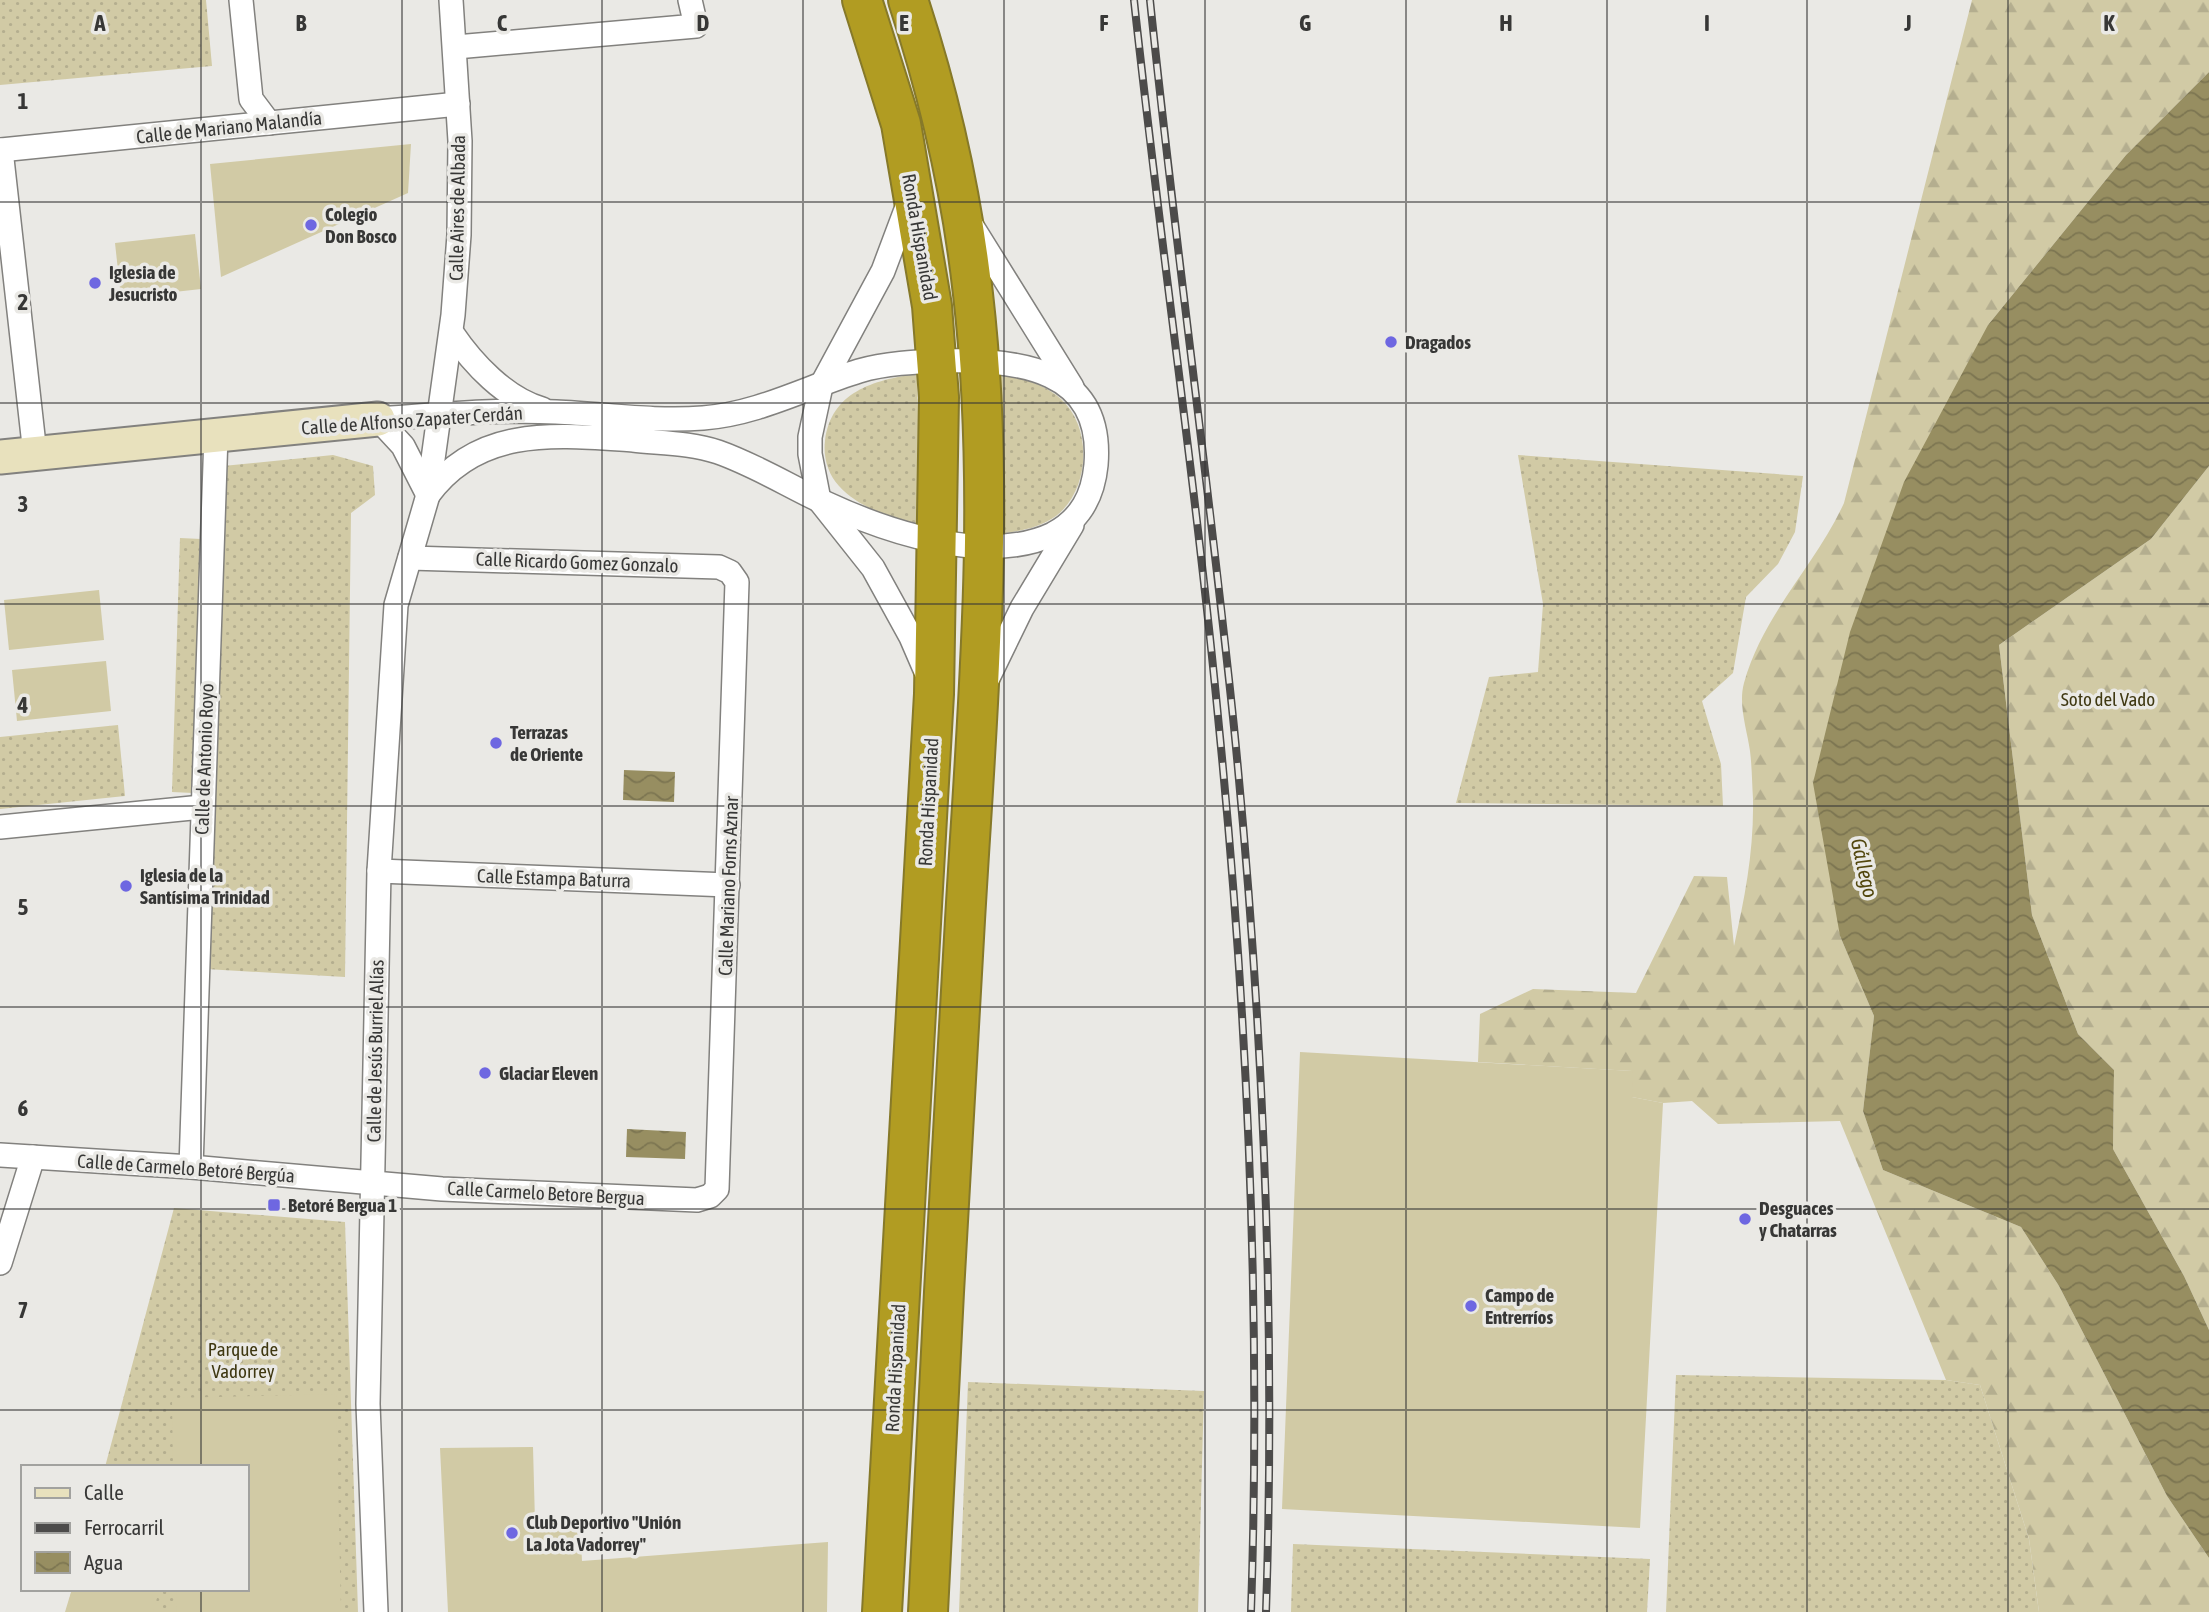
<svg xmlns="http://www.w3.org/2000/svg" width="2209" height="1612" font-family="'Asap Condensed',sans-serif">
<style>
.grass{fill:url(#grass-dots)}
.forest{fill:url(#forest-firs)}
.pitch{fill:#d1caa5}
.water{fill:url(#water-waves)}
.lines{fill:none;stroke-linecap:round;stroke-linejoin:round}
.street-casing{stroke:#82817e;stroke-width:26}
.secondary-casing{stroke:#82817e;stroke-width:37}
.highway-casing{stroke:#867929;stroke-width:42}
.street{stroke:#fff;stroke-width:23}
.secondary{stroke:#e8e1bd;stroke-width:33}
.highway{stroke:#b19c22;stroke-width:38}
.rail-casing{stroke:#4c4b4a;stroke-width:8}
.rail{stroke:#eae9e5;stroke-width:5;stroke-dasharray:16;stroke-linecap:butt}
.grid{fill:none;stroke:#373736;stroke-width:2;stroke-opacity:0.55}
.poi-dot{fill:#6e67e1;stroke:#eae9e5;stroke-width:2.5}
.labels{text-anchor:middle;stroke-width:7;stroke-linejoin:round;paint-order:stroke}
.street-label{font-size:19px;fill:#373736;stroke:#eae9e5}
.poi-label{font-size:19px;font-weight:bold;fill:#373736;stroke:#eae9e5;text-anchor:start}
.park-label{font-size:19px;fill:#3f3812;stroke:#eae9e5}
.water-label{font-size:21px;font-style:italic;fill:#52470e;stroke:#eae9e5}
.grid-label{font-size:23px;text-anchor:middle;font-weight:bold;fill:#373736;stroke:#eae9e5;stroke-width:7;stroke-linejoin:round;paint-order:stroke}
</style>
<defs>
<pattern id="grass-dots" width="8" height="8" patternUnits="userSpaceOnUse" patternTransform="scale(1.75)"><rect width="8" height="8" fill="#d1caa5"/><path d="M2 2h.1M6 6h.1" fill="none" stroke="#b4ae8f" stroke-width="1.8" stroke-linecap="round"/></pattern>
<pattern id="forest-firs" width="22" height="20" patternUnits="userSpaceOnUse" patternTransform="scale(1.75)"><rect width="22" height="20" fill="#d1caa5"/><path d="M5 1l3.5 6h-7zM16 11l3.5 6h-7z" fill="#b4ae8f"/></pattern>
<pattern id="water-waves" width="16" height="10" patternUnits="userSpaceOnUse" patternTransform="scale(1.75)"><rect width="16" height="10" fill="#978e61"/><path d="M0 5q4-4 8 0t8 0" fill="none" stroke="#7c7551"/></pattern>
</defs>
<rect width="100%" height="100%" fill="#eae9e5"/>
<g class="grass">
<path d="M 0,0 L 206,0 L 212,66 L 0,85 Z"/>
<path d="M 917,374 L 921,525 C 893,519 859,508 839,486 C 828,474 823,457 825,441 C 831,392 873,380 917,374 Z"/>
<path d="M 996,375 C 1020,377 1042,383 1061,399 C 1093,428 1090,490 1056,516 C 1039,528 1020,531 1000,534 Z"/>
<path d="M 333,455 L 373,466 L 375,495 L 351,513 L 345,977 L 206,969 L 223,466 Z"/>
<path d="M 1518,455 L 1803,476 L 1795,532 L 1778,564 L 1746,597 L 1733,673 L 1702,701 L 1721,764 L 1723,806 L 1456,803 L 1489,677 L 1538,672 L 1543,604 Z"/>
<path d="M 180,538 L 201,539 L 193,793 L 172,792 Z"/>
<path d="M 118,725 L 125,796 L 0,809 L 0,737 Z"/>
<path d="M 174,1208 L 345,1222 L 358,1612 L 66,1612 L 72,1589 L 247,1589 L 247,1467 L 105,1467 Z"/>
<path d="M 1676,1375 L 1946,1380 L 1980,1385 L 2029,1539 L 2039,1612 L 1666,1612 Z"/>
<path d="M 968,1382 L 1204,1391 L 1198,1612 L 959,1612 Z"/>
<path d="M 1293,1544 L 1650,1559 L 1647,1612 L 1291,1612 Z"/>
</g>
<g class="forest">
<path d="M 1972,0 L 2209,0 L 2209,72 L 2126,155 L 1988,325 L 1840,936 L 1874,1016 L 1863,1111 L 1883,1170 L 2021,1227 L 2059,1286 L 2167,1496 L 2209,1558 L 2209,1612 L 2039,1612 L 2029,1539 L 1980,1385 L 1946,1380 L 1840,1121 L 1718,1124 L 1692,1101 L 1663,1103 L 1632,1097 L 1632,1071 L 1478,1062 L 1480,1014 L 1533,989 L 1636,993 L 1694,876 L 1727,877 L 1734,946 C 1745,897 1754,850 1753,799 C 1752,783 1752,767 1750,751 C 1747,729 1738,705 1744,683 C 1763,614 1815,566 1844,503 Z"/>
<path d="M 2209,466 L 2209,1330 L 2184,1276 L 2113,1149 L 2114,1070 L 2078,1034 L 2032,915 L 1999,645 L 2151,539 Z"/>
</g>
<g class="pitch">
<path d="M 411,144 L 408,193 L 221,277 L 210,164 Z"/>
<path d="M 195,234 L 201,289 L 121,298 L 115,243 Z"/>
<path d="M 99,590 L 104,640 L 9,650 L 4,600 Z"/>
<path d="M 106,661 L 111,711 L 17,721 L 12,670 Z"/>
<path d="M 1300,1052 L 1633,1071 L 1632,1097 L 1663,1103 L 1640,1528 L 1282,1509 Z"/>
<path d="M 336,1394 L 341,1612 L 177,1612 L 176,1589 L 247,1589 L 247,1467 L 173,1467 L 172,1398 Z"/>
<path d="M 533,1447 L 535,1522 L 580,1522 L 582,1561 L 828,1542 L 827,1612 L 448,1612 L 440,1448 Z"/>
<path d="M 72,1589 L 152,1589 L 159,1591 L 153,1612 L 65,1612 Z"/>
</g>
<g class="water">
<path d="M 2209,72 L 2209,466 L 2151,539 L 1999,645 L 2032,915 L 2078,1034 L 2114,1070 L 2113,1149 L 2184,1276 L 2209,1330 L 2209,1558 L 2167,1496 L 2059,1286 L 2021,1227 L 1883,1170 L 1863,1111 L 1874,1016 L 1840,936 L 1813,783 L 1850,632 L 1904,482 L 1988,325 L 2126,155 Z"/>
<path d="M 624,770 L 675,772 L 674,802 L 623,800 Z"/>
<path d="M 627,1129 L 686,1132 L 685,1159 L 626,1157 Z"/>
</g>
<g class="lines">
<defs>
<g id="street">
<path d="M 241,0 L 251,99 L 269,123"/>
<path d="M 456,47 L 696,26 L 690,0"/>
<path d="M 0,150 L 458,104"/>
<path d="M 1,150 L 35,454"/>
<path d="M 910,199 L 883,271 L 821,386 L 810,437 L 810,454 L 819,500 L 873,568 L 911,637 L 927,674"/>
<path d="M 970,223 L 1072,387"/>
<path d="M 452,333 C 473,364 505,398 542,409"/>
<path d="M 378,419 C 437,415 497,409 556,412 C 605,414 655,422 703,418 C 758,414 807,387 859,371 C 886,363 915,362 943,361 C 1017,359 1104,368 1096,465 C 1093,496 1081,519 1053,534 C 1028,546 999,548 970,546 C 918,541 870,524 823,502 C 787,485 755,465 718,452 C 692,443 661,443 633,440 C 558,435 479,425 428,495"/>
<path d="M 378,419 L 403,446 L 428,495"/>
<path d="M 986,682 L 1022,608 L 1072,525"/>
<path d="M 0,827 L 202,807"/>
<path d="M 379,871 L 728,885"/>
<path d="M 0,1155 L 191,1167 L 442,1189 L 697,1200 L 710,1196 L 717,1189 L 737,582 L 730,572 L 719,567 L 410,558"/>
<path d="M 191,1167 L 216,435"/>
<path d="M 0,1263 L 33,1157"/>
<path d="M 376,1612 L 368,1404 L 379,871 L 396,605 L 428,495 L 453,315 L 459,235 L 460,141 L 451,0"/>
</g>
<path id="secondary" d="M 0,457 L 378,419"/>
<g id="highway">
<path d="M 862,0 L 901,124 L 932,306 L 939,397 L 934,694 L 882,1612"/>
<path d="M 908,0 C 939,94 962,195 973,294 C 997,502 977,712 965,920 C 951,1151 939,1381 928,1612"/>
</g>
</defs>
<use href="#street" class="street-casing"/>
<use href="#secondary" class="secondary-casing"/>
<use href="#highway" class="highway-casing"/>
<use href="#street" class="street"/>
<use href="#secondary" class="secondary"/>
<use href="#highway" class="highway"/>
<defs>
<g id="rail">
<path d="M 1134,0 C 1160,242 1196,484 1219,727 C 1248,1020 1261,1317 1251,1612"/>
<path d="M 1150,0 C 1175,243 1209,484 1234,727 C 1263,1021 1276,1317 1266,1612"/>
</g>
</defs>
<use href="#rail" class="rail-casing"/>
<use href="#rail" class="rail"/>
</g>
<path class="grid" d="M 201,0 L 201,1467M 402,0 L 402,1612M 602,0 L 602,1612M 803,0 L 803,1612M 1004,0 L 1004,1612M 1205,0 L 1205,1612M 1406,0 L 1406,1612M 1607,0 L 1607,1612M 1807,0 L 1807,1612M 2008,0 L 2008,1612M 0,202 L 2209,202M 0,403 L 2209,403M 0,604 L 2209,604M 0,806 L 2209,806M 0,1007 L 2209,1007M 0,1209 L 2209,1209M 0,1410 L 2209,1410M 201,1589 L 201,1612"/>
<g class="poi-dot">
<circle cx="311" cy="225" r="7"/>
<circle cx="95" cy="283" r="7"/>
<circle cx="1391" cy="342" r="7"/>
<circle cx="496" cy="743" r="7"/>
<circle cx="126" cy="886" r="7"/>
<circle cx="485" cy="1073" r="7"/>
<rect x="267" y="1198" width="14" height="14" rx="3.5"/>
<circle cx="1745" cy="1219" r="7"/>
<circle cx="1471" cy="1306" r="7"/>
<circle cx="512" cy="1533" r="7"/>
</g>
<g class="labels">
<g class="street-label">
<text transform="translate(229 127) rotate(-6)" y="7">Calle de Mariano Malandía</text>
<text transform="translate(457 208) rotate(-89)" y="7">Calle Aires de Albada</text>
<text transform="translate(920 237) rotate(80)" y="7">Ronda Hispanidad</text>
<text transform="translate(412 420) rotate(-4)" y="7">Calle de Alfonso Zapater Cerdán</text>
<text transform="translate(577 562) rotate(2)" y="7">Calle Ricardo Gomez Gonzalo</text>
<text transform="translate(204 759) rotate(-88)" y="7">Calle de Antonio Royo</text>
<text transform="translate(928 802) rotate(-87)" y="7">Ronda Hispanidad</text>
<text transform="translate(554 878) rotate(2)" y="7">Calle Estampa Baturra</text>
<text transform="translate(728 886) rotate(-88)" y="7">Calle Mariano Forns Aznar</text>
<text transform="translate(375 1051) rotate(-89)" y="7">Calle de Jesús Burriel Alías</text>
<text transform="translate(186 1168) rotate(4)" y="7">Calle de Carmelo Betoré Bergúa</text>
<text transform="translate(546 1193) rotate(3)" y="7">Calle Carmelo Betore Bergua</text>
<text transform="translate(895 1368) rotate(-87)" y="7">Ronda Hispanidad</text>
</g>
<g class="poi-label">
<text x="325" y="221">Colegio<tspan x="325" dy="22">Don Bosco</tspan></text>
<text x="109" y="279">Iglesia de<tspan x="109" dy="22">Jesucristo</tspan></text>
<text x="1405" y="349">Dragados</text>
<text x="510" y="739">Terrazas<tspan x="510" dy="22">de Oriente</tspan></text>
<text x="140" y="882">Iglesia de la<tspan x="140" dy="22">Santísima Trinidad</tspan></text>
<text x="499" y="1080">Glaciar Eleven</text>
<text x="288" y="1212">Betoré Bergua 1</text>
<text x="1759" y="1215">Desguaces<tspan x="1759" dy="22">y Chatarras</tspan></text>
<text x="1485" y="1302">Campo de<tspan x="1485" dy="22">Entrerríos</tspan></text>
<text x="526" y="1529">Club Deportivo "Unión<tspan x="526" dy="22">La Jota Vadorrey"</tspan></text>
</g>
<g class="park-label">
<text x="2108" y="706">Soto del Vado</text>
<text x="243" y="1356">Parque de<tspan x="243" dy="22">Vadorrey</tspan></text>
</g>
<g class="water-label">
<text transform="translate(1864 868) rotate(77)" y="7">Gállego</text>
</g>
</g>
<g class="grid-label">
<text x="100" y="31">A</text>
<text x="301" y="31">B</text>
<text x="502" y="31">C</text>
<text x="703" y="31">D</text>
<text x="904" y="31">E</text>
<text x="1104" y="31">F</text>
<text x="1305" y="31">G</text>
<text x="1506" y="31">H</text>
<text x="1707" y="31">I</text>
<text x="1908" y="31">J</text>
<text x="2109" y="31">K</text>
<text x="23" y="109">1</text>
<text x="23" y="310">2</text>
<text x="23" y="512">3</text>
<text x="23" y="713">4</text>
<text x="23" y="915">5</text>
<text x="23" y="1116">6</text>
<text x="23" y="1318">7</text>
</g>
<rect x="21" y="1465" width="228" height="126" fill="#eae9e5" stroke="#a2a29f" stroke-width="2"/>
<rect x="35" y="1488" width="35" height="10" fill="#e8e1bd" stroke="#a2a29f" stroke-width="2"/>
<text x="84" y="1500" font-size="21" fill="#373736">Calle</text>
<rect x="35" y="1523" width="35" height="10" fill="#4c4b4a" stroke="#a2a29f" stroke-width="2"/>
<text x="84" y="1535" font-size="21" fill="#373736">Ferrocarril</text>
<rect x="35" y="1552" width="35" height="21" fill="url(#water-waves)" stroke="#a2a29f" stroke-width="2"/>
<text x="84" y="1570" font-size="21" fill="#373736">Agua</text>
</svg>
